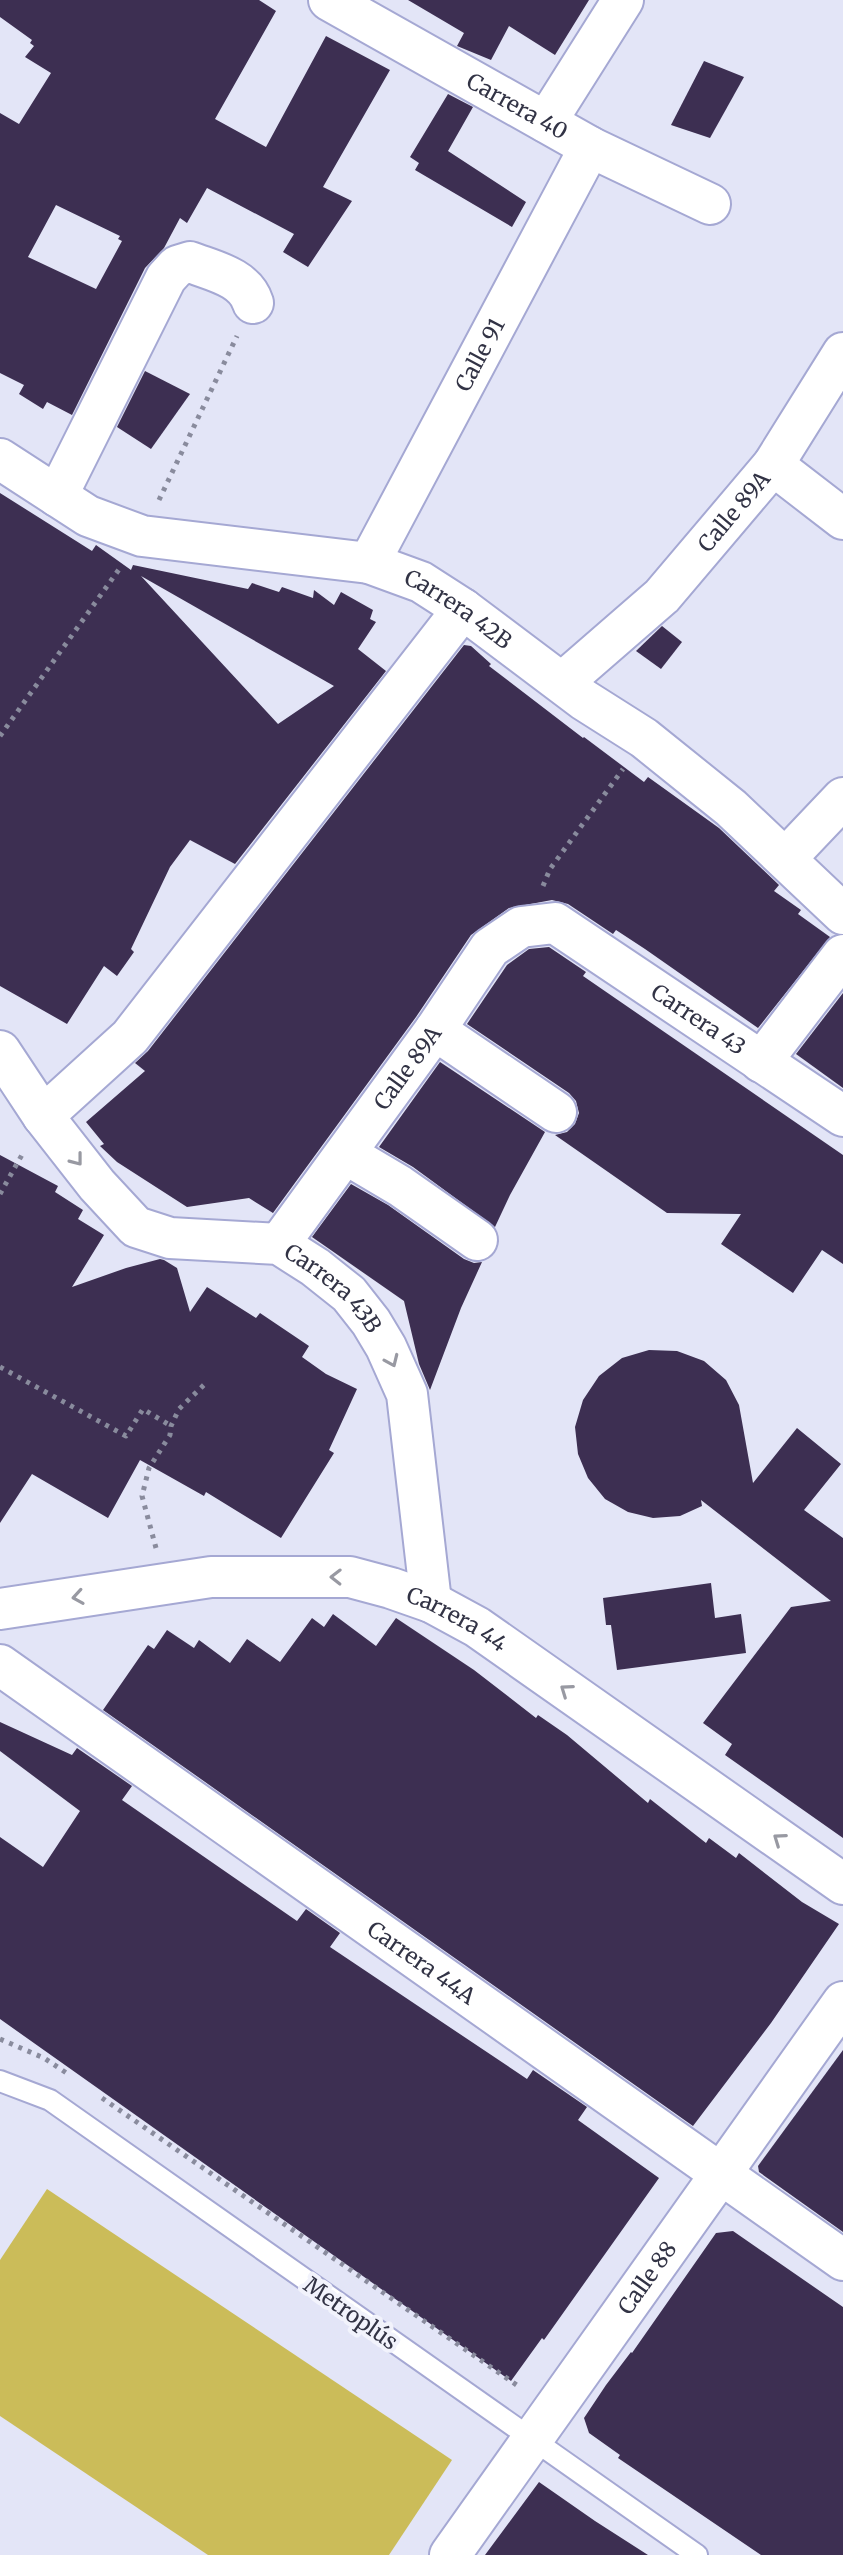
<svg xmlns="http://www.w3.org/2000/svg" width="843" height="2555" font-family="Merriweather,serif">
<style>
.green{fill:#cbbc59}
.building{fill:#3d2f52;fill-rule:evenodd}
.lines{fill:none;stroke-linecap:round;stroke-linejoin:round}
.lane-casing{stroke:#a5a8d3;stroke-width:24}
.street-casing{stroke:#a5a8d3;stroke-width:44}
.path{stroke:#898b9d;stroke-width:5;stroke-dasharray:4 6;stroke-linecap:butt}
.lane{stroke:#fff;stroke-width:20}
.street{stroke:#fff;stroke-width:40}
.oneway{stroke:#9899a2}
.labels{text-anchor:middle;stroke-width:8;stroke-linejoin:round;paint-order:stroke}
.street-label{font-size:22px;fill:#323345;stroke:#f2f3fc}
</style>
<rect width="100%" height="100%" fill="#e3e5f7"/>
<path class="green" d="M 47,2189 L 452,2460 L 389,2555 L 208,2555 L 0,2416 L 0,2260 Z"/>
<g class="building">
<path d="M 0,0 L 259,0 L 276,11 L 215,119 L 266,147 L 326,36 L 390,70 L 323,187 L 352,201 L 308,267 L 283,252 L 294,234 L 207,188 L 187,223 L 180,218 L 164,248 L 145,268 L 72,415 L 47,402 L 43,409 L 19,394 L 24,385 L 0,373 L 0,113 L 19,124 L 51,73 L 25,57 L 34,46 L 30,43 L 32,40 L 0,17 ZM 56,205 L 120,236 L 118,239 L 122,241 L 96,289 L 28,257 Z"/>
<path d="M 408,0 L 589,0 L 555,55 L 509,26 L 491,60 L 457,46 L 464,33 Z"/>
<path d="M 704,61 L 744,77 L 710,138 L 671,125 Z"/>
<path d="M 448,94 L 473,107 L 448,151 L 526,202 L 512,227 L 415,170 L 419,163 L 410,157 Z"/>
<path d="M 145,371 L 190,394 L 151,449 L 117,427 Z"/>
<path d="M 0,493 L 92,551 L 96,545 L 131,570 L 133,565 L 248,589 L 252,583 L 279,592 L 282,587 L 313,598 L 314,590 L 334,605 L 341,592 L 373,610 L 370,619 L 376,622 L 358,649 L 386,671 L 235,864 L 190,840 L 170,867 L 131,949 L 134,952 L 117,976 L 104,966 L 67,1024 L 0,986 ZM 141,576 L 334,686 L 278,724 Z"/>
<path d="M 662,626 L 682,642 L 661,669 L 636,651 Z"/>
<path d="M 464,645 L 471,646 L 491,664 L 489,666 L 583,738 L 584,737 L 644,782 L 648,777 L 719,828 L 779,885 L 774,891 L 801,910 L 798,914 L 830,937 L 758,1028 L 645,949 L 616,930 L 613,934 L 568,904 L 552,900 L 509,908 L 471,935 L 416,1017 L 273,1213 L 249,1198 L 187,1207 L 117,1162 L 100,1146 L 104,1144 L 86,1122 L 145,1071 L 135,1063 L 148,1051 Z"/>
<path d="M 549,947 L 586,972 L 583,976 L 843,1155 L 843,1264 L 822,1250 L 793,1293 L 721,1244 L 741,1214 L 667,1213 L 555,1135 L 567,1132 L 575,1124 L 579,1113 L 576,1101 L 569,1093 L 467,1024 L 507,965 L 529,949 Z"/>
<path d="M 843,993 L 843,1088 L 796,1054 Z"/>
<path d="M 440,1062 L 545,1132 L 510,1195 L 495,1227 L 413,1167 L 379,1147 Z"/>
<path d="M 0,1155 L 58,1186 L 55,1192 L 83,1210 L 78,1219 L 104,1235 L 72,1287 L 126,1268 L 160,1259 L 164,1260 L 177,1268 L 190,1312 L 207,1287 L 256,1318 L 260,1313 L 309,1346 L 302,1357 L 326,1374 L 357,1389 L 329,1450 L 334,1453 L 281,1538 L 206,1492 L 204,1496 L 140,1460 L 108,1518 L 32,1474 L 0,1523 Z"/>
<path d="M 351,1184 L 388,1205 L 464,1259 L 474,1263 L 482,1262 L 461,1308 L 430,1390 L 419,1364 L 404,1301 L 312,1237 Z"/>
<path d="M 649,1350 L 677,1351 L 704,1361 L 726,1380 L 739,1405 L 753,1483 L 797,1428 L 841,1464 L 804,1510 L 843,1538 L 843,1838 L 725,1755 L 732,1744 L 703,1723 L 791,1607 L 831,1601 L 701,1500 L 702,1506 L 680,1516 L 653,1518 L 628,1512 L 605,1499 L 588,1478 L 578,1454 L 575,1427 L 583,1400 L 599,1376 L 622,1358 Z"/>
<path d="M 711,1583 L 715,1618 L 741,1614 L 746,1653 L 617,1670 L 611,1625 L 606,1625 L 603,1598 Z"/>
<path d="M 333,1614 L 376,1646 L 396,1618 L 474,1670 L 536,1718 L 538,1715 L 567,1735 L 648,1803 L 650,1799 L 706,1843 L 709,1838 L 736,1858 L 739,1853 L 802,1902 L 839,1924 L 771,2023 L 693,2126 L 103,1710 L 148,1645 L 154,1649 L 167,1630 L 194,1648 L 199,1640 L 230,1663 L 247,1639 L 280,1662 L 312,1618 L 324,1627 Z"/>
<path d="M 0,1722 L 72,1755 L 77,1748 L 132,1786 L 122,1800 L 297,1921 L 306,1909 L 340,1933 L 330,1947 L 527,2079 L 533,2070 L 587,2107 L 578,2120 L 659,2178 L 544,2340 L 542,2338 L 511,2381 L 0,2019 L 0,1837 L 43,1867 L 80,1811 L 0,1751 Z"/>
<path d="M 843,2050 L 843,2232 L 759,2172 L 758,2166 Z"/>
<path d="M 733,2231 L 843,2307 L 843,2555 L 761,2555 L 618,2458 L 620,2455 L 589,2433 L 584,2418 L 606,2385 L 631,2352 L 632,2353 L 716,2233 Z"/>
<path d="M 539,2482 L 595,2521 L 648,2555 L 485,2555 Z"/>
</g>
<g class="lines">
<defs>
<path id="lane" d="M 0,2081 L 50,2100 L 697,2555"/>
<g id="street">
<path id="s1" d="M 329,0 L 590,147 L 710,204"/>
<path d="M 546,122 L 623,0"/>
<path id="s2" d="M 0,459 L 88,516 L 142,536 L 369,563 L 421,582 L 463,609 L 584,700 L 644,738 L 731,808 L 843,914"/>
<path d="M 773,465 L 843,519"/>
<path d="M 57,496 L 166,278 L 177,266 L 190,262 C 213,271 245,277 253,303"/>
<path id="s3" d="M 369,563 L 590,147"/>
<path id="s4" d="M 563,682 L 662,596 L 773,465 L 843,353"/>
<path d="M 786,858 L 843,798"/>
<path d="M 435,1030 L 556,1112"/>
<path id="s5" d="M 0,1051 L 43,1116 L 97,1185 L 136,1227 L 170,1238 L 279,1244 L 315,1267 L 349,1294 L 371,1322 L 386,1347 L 407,1394 L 431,1602"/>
<path d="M 761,1062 L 843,955"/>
<path d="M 43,1116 L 130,1037 L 463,609"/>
<path d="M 346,1154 L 400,1186 L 477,1240"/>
<path id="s6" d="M 279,1244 L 435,1030 L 490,948 L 521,927 L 555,923 L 843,1116"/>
<path id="s7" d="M 0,1609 L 211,1577 L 350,1577 L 391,1588 L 431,1602 L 477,1627 L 843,1884"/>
<path id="s8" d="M 0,1665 L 843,2260"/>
<path id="s9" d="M 450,2555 L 843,2002"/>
</g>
</defs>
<use href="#lane" class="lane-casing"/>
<use href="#street" class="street-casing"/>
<g class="path">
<path d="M 159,500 L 237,336"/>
<path d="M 0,736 L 120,568"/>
<path d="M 543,886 L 550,869 L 623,769"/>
<path d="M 0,1194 L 23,1153"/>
<path d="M 0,1367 L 126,1436 L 143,1409 L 171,1426"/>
<path d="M 156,1548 L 142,1496 L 149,1468 L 170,1435 L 171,1426 L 179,1409 L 208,1381"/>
<path d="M 0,2039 L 44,2058 L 68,2074"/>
<path d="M 102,2098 L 521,2388"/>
</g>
<use href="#lane" class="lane"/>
<use href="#street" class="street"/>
</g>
<defs><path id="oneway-chevron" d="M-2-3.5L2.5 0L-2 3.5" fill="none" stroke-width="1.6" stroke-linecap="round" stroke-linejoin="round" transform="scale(2)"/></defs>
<g class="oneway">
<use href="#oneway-chevron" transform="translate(77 1160) rotate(52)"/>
<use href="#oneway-chevron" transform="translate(392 1361) rotate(66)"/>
<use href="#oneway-chevron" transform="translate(336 1577) rotate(-179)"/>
<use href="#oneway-chevron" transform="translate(78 1597) rotate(171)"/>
<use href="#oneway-chevron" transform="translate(566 1690) rotate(-145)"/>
<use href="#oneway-chevron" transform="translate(779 1839) rotate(-145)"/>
</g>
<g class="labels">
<g class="street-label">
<text dy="8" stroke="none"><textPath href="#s1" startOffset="216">Carrera 40</textPath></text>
<text dy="8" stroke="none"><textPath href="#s3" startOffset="236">Calle 91</textPath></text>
<text dy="8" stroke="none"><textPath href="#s4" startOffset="242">Calle 89A</textPath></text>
<text dy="8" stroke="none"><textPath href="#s2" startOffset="492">Carrera 42B</textPath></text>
<text dy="8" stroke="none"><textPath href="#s6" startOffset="608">Carrera 43</textPath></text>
<text dy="8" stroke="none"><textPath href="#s6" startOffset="218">Calle 89A</textPath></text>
<text dy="8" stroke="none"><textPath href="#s5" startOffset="438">Carrera 43B</textPath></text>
<text dy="8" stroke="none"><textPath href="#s7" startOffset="468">Carrera 44</textPath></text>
<text dy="8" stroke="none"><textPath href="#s8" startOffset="516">Carrera 44A</textPath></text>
<text dy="8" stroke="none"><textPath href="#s9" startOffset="340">Calle 88</textPath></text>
<text transform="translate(351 2313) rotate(35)" y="8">Metroplús</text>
</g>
</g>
</svg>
